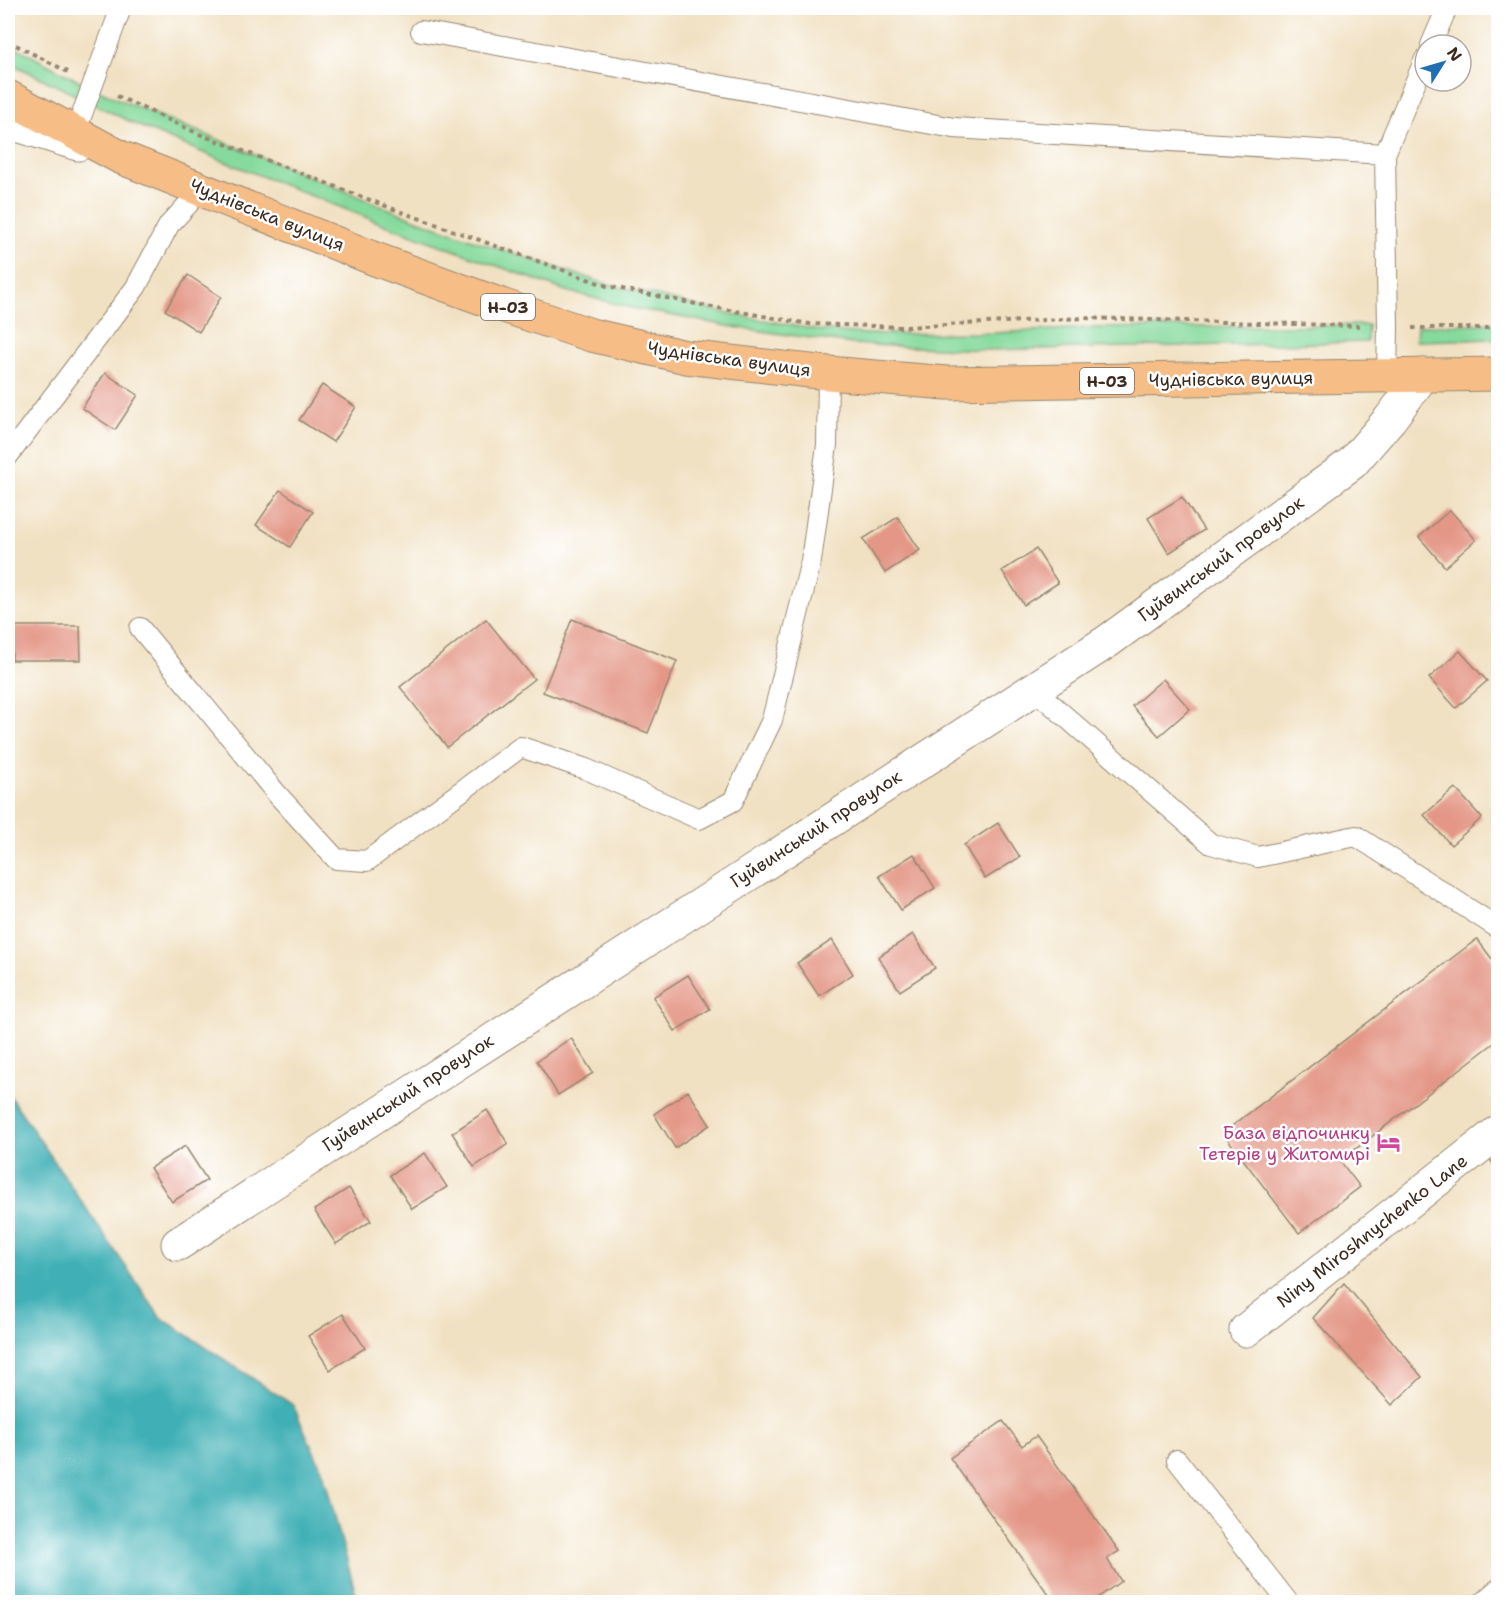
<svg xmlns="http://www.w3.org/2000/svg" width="1506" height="1610" font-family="'Shantell Sans',sans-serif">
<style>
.green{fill:#86da9d;stroke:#60825e;stroke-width:1.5}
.water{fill:#3fb0b6;stroke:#3d6d6a;stroke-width:1.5}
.building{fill:#e49787}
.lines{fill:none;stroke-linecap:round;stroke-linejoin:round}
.lane-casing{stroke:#968670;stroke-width:22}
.street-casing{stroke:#968670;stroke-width:35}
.primary-casing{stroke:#968670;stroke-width:35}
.path{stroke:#968670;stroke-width:4;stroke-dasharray:4.5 4.5;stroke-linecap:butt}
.lane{stroke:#fff;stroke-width:20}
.street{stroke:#fff;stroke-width:33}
.primary{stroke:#f6be86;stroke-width:33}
.labels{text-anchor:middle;stroke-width:5;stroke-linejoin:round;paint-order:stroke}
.shield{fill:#fff;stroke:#766a62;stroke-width:1.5}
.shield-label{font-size:16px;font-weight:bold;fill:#3b2a1e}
.street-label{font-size:18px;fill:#3b2a1e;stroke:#fff}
.hotel-label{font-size:18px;fill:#b23c85;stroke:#fff;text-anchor:end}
</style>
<rect width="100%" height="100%" fill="#fff"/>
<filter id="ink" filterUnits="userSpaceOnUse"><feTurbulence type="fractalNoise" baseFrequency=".0167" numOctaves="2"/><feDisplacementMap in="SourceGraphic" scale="12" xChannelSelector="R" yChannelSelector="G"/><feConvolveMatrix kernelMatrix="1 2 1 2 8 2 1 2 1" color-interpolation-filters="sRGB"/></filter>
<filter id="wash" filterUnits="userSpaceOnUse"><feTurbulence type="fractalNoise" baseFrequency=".008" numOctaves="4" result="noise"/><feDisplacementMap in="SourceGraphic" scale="24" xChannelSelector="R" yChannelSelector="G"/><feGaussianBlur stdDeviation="1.35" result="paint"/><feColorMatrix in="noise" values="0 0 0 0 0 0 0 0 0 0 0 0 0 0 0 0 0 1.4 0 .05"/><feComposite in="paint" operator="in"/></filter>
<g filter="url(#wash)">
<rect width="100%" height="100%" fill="#f1e1c3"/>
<g class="green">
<path d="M 8,43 L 63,73 L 120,100 L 412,218 L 467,238 L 600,282 L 722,312 L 817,330 L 867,334 L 994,333 L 1090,328 L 1368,325 L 1367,342 L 985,350 L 892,346 L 853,344 L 733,327 L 632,308 L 566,291 L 388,226 L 223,161 L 137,125 L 8,62 Z"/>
<path d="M 1498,323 L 1498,339 L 1416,341 L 1417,326 Z"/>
</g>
<path class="water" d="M 8,1093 L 160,1317 L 293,1405 L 323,1472 L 358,1602 L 8,1602 Z"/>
<g id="blocks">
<g class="building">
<path d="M 188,275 L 221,297 L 199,332 L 165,310 Z"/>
<path d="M 105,373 L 138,395 L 115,430 L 82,408 Z"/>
<path d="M 322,385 L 356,407 L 333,442 L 299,420 Z"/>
<path d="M 280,490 L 313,512 L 290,547 L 256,525 Z"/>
<path d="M 1182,497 L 1204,530 L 1169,553 L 1148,518 Z"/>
<path d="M 1450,510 L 1476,540 L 1445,567 L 1419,537 Z"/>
<path d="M 898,517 L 920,550 L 885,573 L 863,539 Z"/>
<path d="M 1036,549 L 1058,583 L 1024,605 L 1002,571 Z"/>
<path d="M 486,619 L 534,679 L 447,747 L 400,687 Z"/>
<path d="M 572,619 L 677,661 L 648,733 L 543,692 Z"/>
<path d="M 12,626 L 80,626 L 81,660 L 12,660 Z"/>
<path d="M 1460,651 L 1487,681 L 1456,708 L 1429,678 Z"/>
<path d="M 1163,679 L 1190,709 L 1159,736 L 1132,706 Z"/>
<path d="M 1455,788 L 1482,818 L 1451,845 L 1424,815 Z"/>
<path d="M 998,823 L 1020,857 L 985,879 L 964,845 Z"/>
<path d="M 914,854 L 935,888 L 901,910 L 879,876 Z"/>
<path d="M 913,934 L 935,968 L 900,991 L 878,957 Z"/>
<path d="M 1477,939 L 1498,967 L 1498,1040 L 1340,1161 L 1360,1187 L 1299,1233 L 1223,1133 Z"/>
<path d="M 832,940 L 853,974 L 819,996 L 797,963 Z"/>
<path d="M 688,975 L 710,1009 L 675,1031 L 653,997 Z"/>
<path d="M 571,1038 L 593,1073 L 558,1095 L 537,1061 Z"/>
<path d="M 688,1091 L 710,1125 L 675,1148 L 654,1114 Z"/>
<path d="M 487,1110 L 508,1144 L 474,1167 L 452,1133 Z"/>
<path d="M 185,1146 L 207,1180 L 172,1202 L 150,1168 Z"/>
<path d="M 1498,1150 L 1498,1171 L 1489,1158 Z"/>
<path d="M 425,1153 L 447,1187 L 412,1209 L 390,1175 Z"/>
<path d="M 349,1188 L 371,1221 L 336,1244 L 314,1210 Z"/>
<path d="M 1344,1283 L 1422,1377 L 1392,1405 L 1313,1318 Z"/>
<path d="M 343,1314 L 365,1348 L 330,1370 L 308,1336 Z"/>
<path d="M 1003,1421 L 1022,1446 L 1036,1436 L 1119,1551 L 1107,1559 L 1121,1581 L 1092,1602 L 1054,1602 L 950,1458 Z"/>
</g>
</g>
</g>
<g filter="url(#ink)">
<use href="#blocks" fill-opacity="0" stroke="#968670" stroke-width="1.5"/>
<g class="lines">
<defs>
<g id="lane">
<path d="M 421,31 L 954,128 L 1385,154"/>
<path d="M 1431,45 L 1447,8"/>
<path d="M 75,133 L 121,8"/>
<path d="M 1387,376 L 1388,327 L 1385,154 L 1425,59"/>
<path d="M 8,456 L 136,287 L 169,225 L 202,189"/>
<path d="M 140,628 L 277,794 L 336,859 L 367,861 L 521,747 L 586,769 L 699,819 L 733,801 L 772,720 L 811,561 L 827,445 L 828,373"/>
<path d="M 1034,689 L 1211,844 L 1258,857 L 1356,836 L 1498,928"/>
<path d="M 1177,1460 L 1288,1602"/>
<path d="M 1483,1602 L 1498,1589"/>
</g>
<g id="street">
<path d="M 8,122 L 78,144"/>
<path d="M 178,1244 L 1108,641 L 1352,463 L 1390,419 L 1423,375"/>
<path d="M 1246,1330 L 1498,1132"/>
</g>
<path id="primary" d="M 8,97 L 120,157 L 375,259 L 501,305 L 591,335 L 686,357 L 828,373 L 947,383 L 1498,374"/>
</defs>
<use href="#lane" class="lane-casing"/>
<use href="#street" class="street-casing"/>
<use href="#primary" class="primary-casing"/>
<g class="path">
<path d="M 8,41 L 70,73"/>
<path d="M 117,96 L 199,134 L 396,210 L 607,286 L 706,306 L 809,324 L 905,327 L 1084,318 L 1363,326"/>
<path d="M 1412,328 L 1498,328"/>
</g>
<use href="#lane" class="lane"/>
<use href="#street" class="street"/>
<use href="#primary" class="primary"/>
</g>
</g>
<defs>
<symbol id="hotel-bare" viewBox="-9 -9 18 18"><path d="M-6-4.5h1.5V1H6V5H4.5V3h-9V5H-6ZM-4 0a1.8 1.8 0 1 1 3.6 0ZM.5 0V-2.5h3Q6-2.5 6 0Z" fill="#d1479c" stroke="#fff" stroke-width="2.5" paint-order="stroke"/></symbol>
</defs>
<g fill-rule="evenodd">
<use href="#hotel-bare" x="1372" y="1126" width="33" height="33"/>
</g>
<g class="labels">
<g class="shield">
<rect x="481" y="294" width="54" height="26" rx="4.5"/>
<rect x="1080" y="368" width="54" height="26" rx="4.5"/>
</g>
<g class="shield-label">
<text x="508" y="313">Н-03</text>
<text x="1107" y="387">Н-03</text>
</g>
<g class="street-label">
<text transform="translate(267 215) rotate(22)" y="6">Чуднівська вулиця</text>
<text transform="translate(729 359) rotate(8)" y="6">Чуднівська вулиця</text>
<text transform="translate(1231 379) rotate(-1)" y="6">Чуднівська вулиця</text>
<text transform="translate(1221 559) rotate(-36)" y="6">Гуйвинський провулок</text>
<text transform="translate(816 829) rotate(-33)" y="6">Гуйвинський провулок</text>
<text transform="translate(408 1093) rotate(-33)" y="6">Гуйвинський провулок</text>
<text transform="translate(1372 1231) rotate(-38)" y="6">Niny Miroshnychenko Lane</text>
</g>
<g class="hotel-label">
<text x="1370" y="1139">База відпочинку<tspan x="1370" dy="21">Тетерів у Житомирі</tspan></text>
</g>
</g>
<rect width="1506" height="1610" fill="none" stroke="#fff" stroke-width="30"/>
<g transform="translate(1443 63) rotate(53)"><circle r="28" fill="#ffffff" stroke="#b1aaa5" stroke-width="1.5"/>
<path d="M0-4.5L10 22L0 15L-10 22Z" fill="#1f6fb2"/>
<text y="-9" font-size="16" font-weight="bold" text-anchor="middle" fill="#3b2a1e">N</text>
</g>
</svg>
